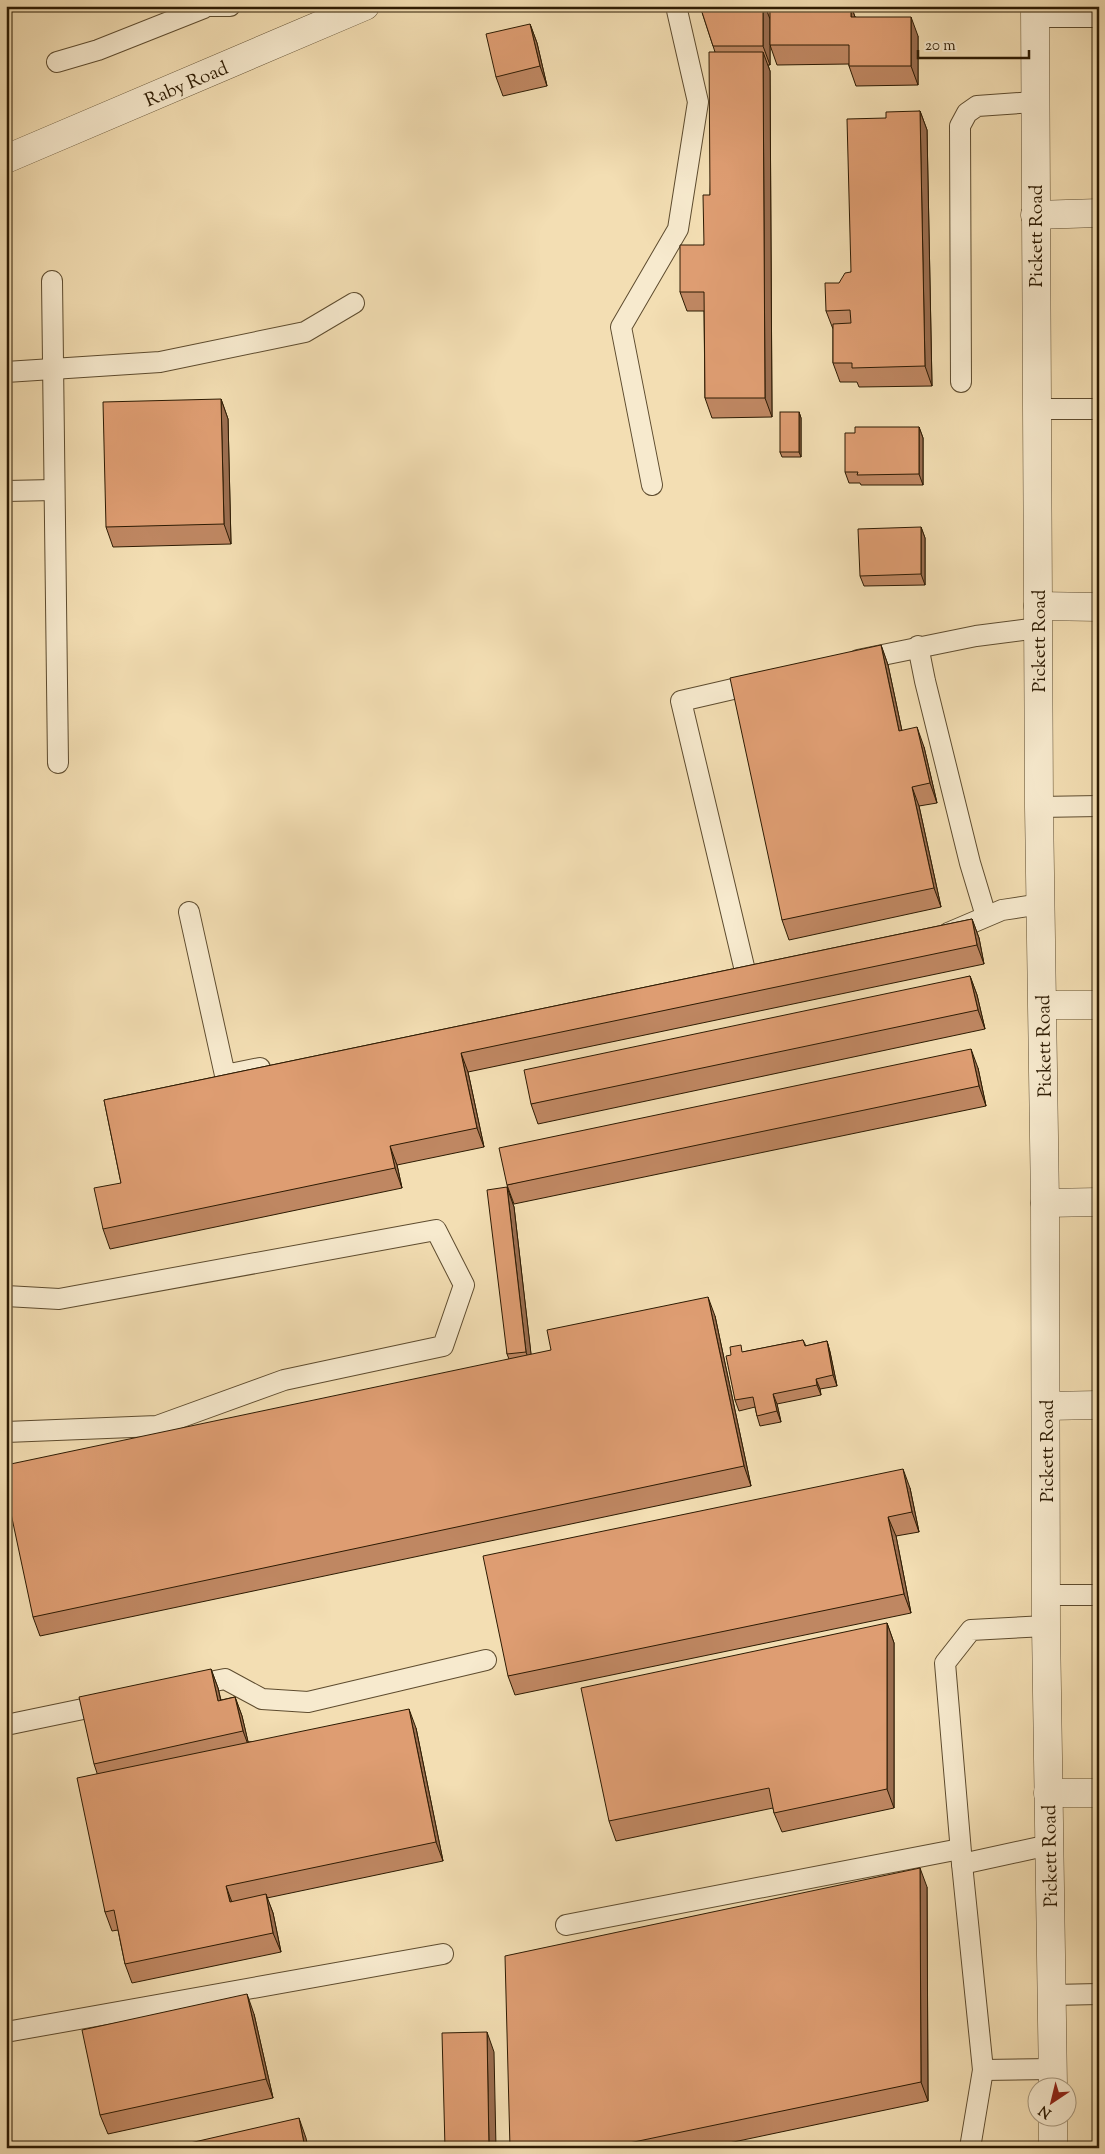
<svg xmlns="http://www.w3.org/2000/svg" width="1105" height="2154" font-family="'Sorts Mill Goudy',serif">
<style>
.lines{fill:none;stroke-linecap:round;stroke-linejoin:round}
.service-casing{stroke:#5e4c2f;stroke-width:22}
.minor-casing{stroke:#5e4c2f;stroke-width:29}
.tertiary-casing{stroke:#5e4c2f;stroke-width:29}
.service{stroke:#f7eace;stroke-width:20}
.minor{stroke:#f7eace;stroke-width:28}
.tertiary{stroke:#f7eace;stroke-width:28}
.wall{fill:#bf8762;stroke:#2d1b03}
.shaded-wall{fill:#9b6e50;stroke:#2d1b03}
.building{fill:#de9d72;stroke:#2d1b03}
.labels{text-anchor:middle;stroke-width:4;stroke-linejoin:round;paint-order:stroke}
.street-label{font-size:19px;fill:#2d1b03;stroke:#f7eace}
</style>
<rect width="100%" height="100%" fill="#f3deb3"/>
<filter id="stains"><feTurbulence type="fractalNoise" baseFrequency=".004" numOctaves="4"/><feColorMatrix values="0 0 0 0 .2 0 0 0 0 .09 0 0 0 0 .02 0 0 0 .5 -.17"/></filter>
<radialGradient id="worn" r=".72"><stop offset=".6" stop-color="#630" stop-opacity="0"/><stop offset="1" stop-color="#630" stop-opacity=".3"/></radialGradient>
<g class="lines">
<defs>
<g id="service">
<path d="M 202,6 L 230,6"/>
<path d="M 1035,17 L 1099,17"/>
<path d="M 57,62 L 98,50 L 204,8"/>
<path d="M 52,281 L 58,763"/>
<path d="M 6,372 L 160,362 L 305,332 L 354,303"/>
<path d="M 961,382 L 960,126 L 967,113 L 977,106 L 1034,102"/>
<path d="M 1036,409 L 1099,409"/>
<path d="M 652,485 L 621,327 L 678,229 L 698,102 L 676,6"/>
<path d="M 6,491 L 54,490"/>
<path d="M 918,646 L 925,681 L 970,863 L 986,916"/>
<path d="M 858,660 L 976,636 L 1038,628"/>
<path d="M 1039,807 L 1099,806"/>
<path d="M 189,912 L 225,1075 L 260,1068"/>
<path d="M 948,933 L 1002,910 L 1041,904"/>
<path d="M 746,975 L 681,701 L 759,683"/>
<path d="M 6,1296 L 59,1299 L 436,1230 L 464,1285 L 443,1346 L 284,1380 L 157,1426 L 6,1432"/>
<path d="M 1046,1595 L 1099,1595"/>
<path d="M 189,1686 L 225,1679 L 262,1699 L 308,1702 L 486,1660"/>
<path d="M 6,1725 L 107,1704"/>
<path d="M 962,1864 L 1049,1845"/>
<path d="M 566,1925 L 960,1849"/>
<path d="M 1052,1995 L 1099,1994"/>
<path d="M 6,2032 L 443,1954"/>
<path d="M 983,2070 L 1052,2069"/>
<path d="M 970,2148 L 983,2070 L 962,1864 L 945,1663 L 971,1630 L 1046,1626"/>
</g>
<g id="minor">
<path d="M 1035,6 L 1039,807 L 1045,1203 L 1046,1626 L 1053,2086"/>
<path d="M 1035,215 L 1099,213"/>
<path d="M 1038,606 L 1099,607"/>
<path d="M 1043,1005 L 1099,1005"/>
<path d="M 1045,1203 L 1099,1202"/>
<path d="M 1046,1406 L 1099,1405"/>
<path d="M 1048,1793 L 1099,1793"/>
<path d="M 1053,2116 L 1053,2148"/>
</g>
<path id="tertiary" d="M 6,159 L 365,6"/>
</defs>
<use href="#service" class="service-casing"/>
<use href="#minor" class="minor-casing"/>
<use href="#tertiary" class="tertiary-casing"/>
<use href="#service" class="service"/>
<use href="#minor" class="minor"/>
<use href="#tertiary" class="tertiary"/>
</g>
<g class="wall">
<path d="M 700,6 L 851,6 L 855,17 L 918,36 L 918,85 L 856,86 L 849,66 L 849,64 L 777,65 L 770,45 L 770,19 L 770,65 L 768,65 L 770,71 L 772,417 L 712,418 L 705,398 L 704,311 L 687,311 L 680,292 L 704,245 L 710,195 L 715,52 Z"/>
<path d="M 530,24 L 537,43 L 547,86 L 503,96 L 496,77 Z"/>
<path d="M 920,111 L 927,130 L 932,386 L 859,387 L 857,382 L 840,382 L 833,363 L 833,329 L 826,311 L 839,283 L 851,272 L 886,118 Z"/>
<path d="M 221,399 L 228,419 L 231,544 L 113,547 L 106,527 Z"/>
<path d="M 799,412 L 801,418 L 801,457 L 782,457 L 780,452 Z"/>
<path d="M 919,427 L 923,438 L 923,485 L 861,485 L 860,483 L 849,483 L 845,472 Z"/>
<path d="M 921,527 L 925,538 L 925,585 L 864,586 L 860,576 Z"/>
<path d="M 881,645 L 888,665 L 902,731 L 924,747 L 937,803 L 919,806 L 941,907 L 789,940 L 782,920 Z"/>
<path d="M 972,919 L 979,938 L 984,964 L 468,1072 L 484,1147 L 397,1165 L 402,1188 L 110,1249 L 103,1229 L 121,1183 L 104,1100 Z"/>
<path d="M 970,976 L 977,995 L 985,1029 L 538,1124 L 531,1104 Z"/>
<path d="M 978,1068 L 986,1106 L 514,1204 L 507,1185 Z"/>
<path d="M 507,1187 L 514,1207 L 531,1355 L 715,1316 L 751,1486 L 40,1636 L 33,1617 L 509,1359 L 507,1354 Z"/>
<path d="M 803,1340 L 806,1346 L 827,1341 L 830,1352 L 837,1386 L 820,1389 L 821,1395 L 777,1404 L 781,1422 L 760,1426 L 757,1416 L 755,1407 L 739,1411 L 735,1400 L 743,1352 Z"/>
<path d="M 910,1488 L 919,1532 L 896,1536 L 911,1613 L 515,1695 L 508,1676 Z"/>
<path d="M 887,1623 L 894,1643 L 894,1808 L 782,1832 L 774,1813 L 773,1808 L 616,1841 L 609,1821 Z"/>
<path d="M 211,1669 L 218,1688 L 221,1700 L 235,1697 L 242,1716 L 248,1742 L 416,1728 L 443,1861 L 267,1898 L 273,1913 L 281,1952 L 132,1983 L 125,1964 L 118,1930 L 112,1931 L 105,1912 L 97,1773 L 94,1764 Z"/>
<path d="M 927,1887 L 928,2101 L 705,2148 L 510,2148 Z"/>
<path d="M 254,2014 L 273,2098 L 108,2134 L 100,2115 Z"/>
</g>
<g class="shaded-wall">
<path d="M 763,6 L 765,6 L 770,19 L 770,65 L 763,46 Z"/>
<path d="M 851,6 L 858,25 L 851,17 Z"/>
<path d="M 911,17 L 918,36 L 918,85 L 911,66 Z"/>
<path d="M 530,24 L 537,43 L 547,86 L 540,66 Z"/>
<path d="M 763,52 L 770,71 L 772,417 L 765,398 Z"/>
<path d="M 920,111 L 927,130 L 932,386 L 925,366 Z"/>
<path d="M 221,399 L 228,419 L 231,544 L 224,524 Z"/>
<path d="M 799,412 L 801,418 L 801,457 L 799,452 Z"/>
<path d="M 919,427 L 923,438 L 923,485 L 919,474 Z"/>
<path d="M 921,527 L 925,538 L 925,585 L 921,574 Z"/>
<path d="M 881,645 L 888,665 L 906,750 L 899,731 Z"/>
<path d="M 917,727 L 924,747 L 937,803 L 930,783 Z"/>
<path d="M 912,787 L 919,806 L 941,907 L 934,888 Z"/>
<path d="M 972,919 L 979,938 L 984,964 L 977,945 Z"/>
<path d="M 970,976 L 977,995 L 985,1029 L 978,1010 Z"/>
<path d="M 971,1049 L 978,1068 L 986,1106 L 979,1086 Z"/>
<path d="M 461,1053 L 468,1072 L 484,1147 L 477,1128 Z"/>
<path d="M 390,1146 L 397,1165 L 402,1188 L 395,1168 Z"/>
<path d="M 507,1187 L 514,1207 L 533,1371 L 526,1352 Z"/>
<path d="M 708,1297 L 715,1316 L 751,1486 L 744,1466 Z"/>
<path d="M 827,1341 L 830,1352 L 837,1386 L 833,1375 Z"/>
<path d="M 816,1379 L 820,1389 L 821,1395 L 817,1385 Z"/>
<path d="M 773,1394 L 777,1404 L 781,1422 L 777,1411 Z"/>
<path d="M 903,1469 L 910,1488 L 919,1532 L 912,1512 Z"/>
<path d="M 888,1517 L 896,1536 L 911,1613 L 904,1594 Z"/>
<path d="M 887,1623 L 894,1643 L 894,1808 L 887,1789 Z"/>
<path d="M 211,1669 L 218,1688 L 225,1720 L 218,1701 Z"/>
<path d="M 235,1697 L 242,1716 L 250,1750 L 243,1731 Z"/>
<path d="M 409,1709 L 416,1728 L 443,1861 L 436,1842 Z"/>
<path d="M 920,1868 L 927,1887 L 928,2101 L 921,2082 Z"/>
<path d="M 226,1886 L 233,1905 L 230,1902 Z"/>
<path d="M 266,1894 L 273,1913 L 281,1952 L 273,1933 Z"/>
<path d="M 247,1994 L 254,2014 L 273,2098 L 266,2079 Z"/>
<path d="M 487,2032 L 494,2052 L 496,2148 L 489,2148 Z"/>
<path d="M 299,2118 L 306,2138 L 308,2148 L 305,2148 Z"/>
</g>
<g class="building">
<path d="M 700,6 L 763,6 L 763,46 L 713,46 Z"/>
<path d="M 770,6 L 851,6 L 851,17 L 911,17 L 911,66 L 849,66 L 849,45 L 770,45 Z"/>
<path d="M 530,24 L 540,66 L 496,77 L 486,34 Z"/>
<path d="M 709,52 L 763,52 L 765,398 L 705,398 L 704,292 L 680,292 L 680,245 L 704,245 L 703,195 L 710,195 Z"/>
<path d="M 1098,63 L 1099,63 L 1099,121 L 1097,121 Z"/>
<path d="M 920,111 L 925,366 L 852,368 L 852,363 L 833,363 L 833,324 L 851,323 L 850,310 L 826,311 L 825,283 L 839,283 L 845,273 L 851,272 L 847,119 L 886,118 L 886,112 Z"/>
<rect x="1098" y="278" width="1" height="57"/>
<path d="M 221,399 L 224,524 L 106,527 L 103,402 Z"/>
<rect x="780" y="412" width="19" height="40"/>
<path d="M 855,427 L 919,427 L 919,474 L 857,475 L 858,472 L 845,472 L 845,433 L 855,433 Z"/>
<path d="M 921,527 L 921,574 L 860,576 L 858,529 Z"/>
<path d="M 881,645 L 899,731 L 917,727 L 921,744 L 930,783 L 912,787 L 934,888 L 782,920 L 730,678 Z"/>
<path d="M 972,919 L 977,945 L 461,1053 L 477,1128 L 390,1146 L 395,1168 L 103,1229 L 94,1188 L 121,1183 L 104,1100 Z"/>
<path d="M 970,976 L 978,1010 L 531,1104 L 524,1070 Z"/>
<path d="M 971,1049 L 979,1086 L 507,1185 L 499,1148 Z"/>
<path d="M 507,1187 L 526,1352 L 507,1354 L 487,1190 Z"/>
<path d="M 708,1297 L 744,1466 L 33,1617 L 6,1490 L 6,1465 L 551,1350 L 547,1330 Z"/>
<path d="M 803,1340 L 805,1346 L 827,1341 L 833,1375 L 816,1379 L 817,1385 L 773,1394 L 777,1411 L 757,1416 L 753,1397 L 735,1400 L 726,1356 L 731,1355 L 730,1347 L 741,1345 L 742,1352 Z"/>
<path d="M 903,1469 L 912,1512 L 888,1517 L 904,1594 L 508,1676 L 483,1556 Z"/>
<path d="M 887,1623 L 887,1789 L 774,1813 L 769,1788 L 609,1821 L 581,1688 Z"/>
<path d="M 211,1669 L 218,1701 L 235,1697 L 243,1731 L 94,1764 L 79,1697 Z"/>
<path d="M 409,1709 L 436,1842 L 226,1886 L 230,1902 L 266,1894 L 273,1933 L 125,1964 L 114,1910 L 105,1912 L 77,1778 Z"/>
<path d="M 920,1868 L 921,2082 L 605,2148 L 510,2148 L 505,1956 Z"/>
<path d="M 247,1994 L 266,2079 L 100,2115 L 82,2030 Z"/>
<path d="M 487,2032 L 489,2148 L 445,2148 L 442,2033 Z"/>
<path d="M 299,2118 L 305,2148 L 168,2148 Z"/>
</g>
<g class="labels">
<g class="street-label">
<text transform="translate(186 83) rotate(-23)" y="7">Raby Road</text>
<text transform="translate(1035 236) rotate(-90)" y="7">Pickett Road</text>
<text transform="translate(1038 641) rotate(-90)" y="7">Pickett Road</text>
<text transform="translate(1043 1046) rotate(-91)" y="7">Pickett Road</text>
<text transform="translate(1046 1451) rotate(-90)" y="7">Pickett Road</text>
<text transform="translate(1049 1856) rotate(-91)" y="7">Pickett Road</text>
</g>
</g>
<rect width="1105" height="2154" fill="none" stroke="#f3deb3" stroke-width="25"/>
<rect x="8" y="8" width="1090" height="2139" fill="none" stroke="#2d1b03" stroke-width="2.5"/>
<rect x="12" y="12" width="1080" height="2129" fill="none" stroke="#2d1b03"/>
<g transform="translate(1052 2102) rotate(215)"><circle r="24" fill="#f7eace" stroke="#a6977d"/>
<path d="M0-4L9 19L0 12L-9 19Z" fill="#8f2418"/>
<text y="-8" font-size="14" font-weight="bold" text-anchor="middle" fill="#2d1b03">N</text>
</g>
<path d="M918 50v8h111v-8" fill="none" stroke="#2d1b03" stroke-width="2.5"/>
<text x="925" y="50" font-size="15" fill="#2d1b03" stroke="#f7eace" stroke-width="4" paint-order="stroke">20 m</text>
<rect width="100%" height="100%" filter="url(#stains)"/>
<rect width="100%" height="100%" fill="url(#worn)"/>
</svg>
